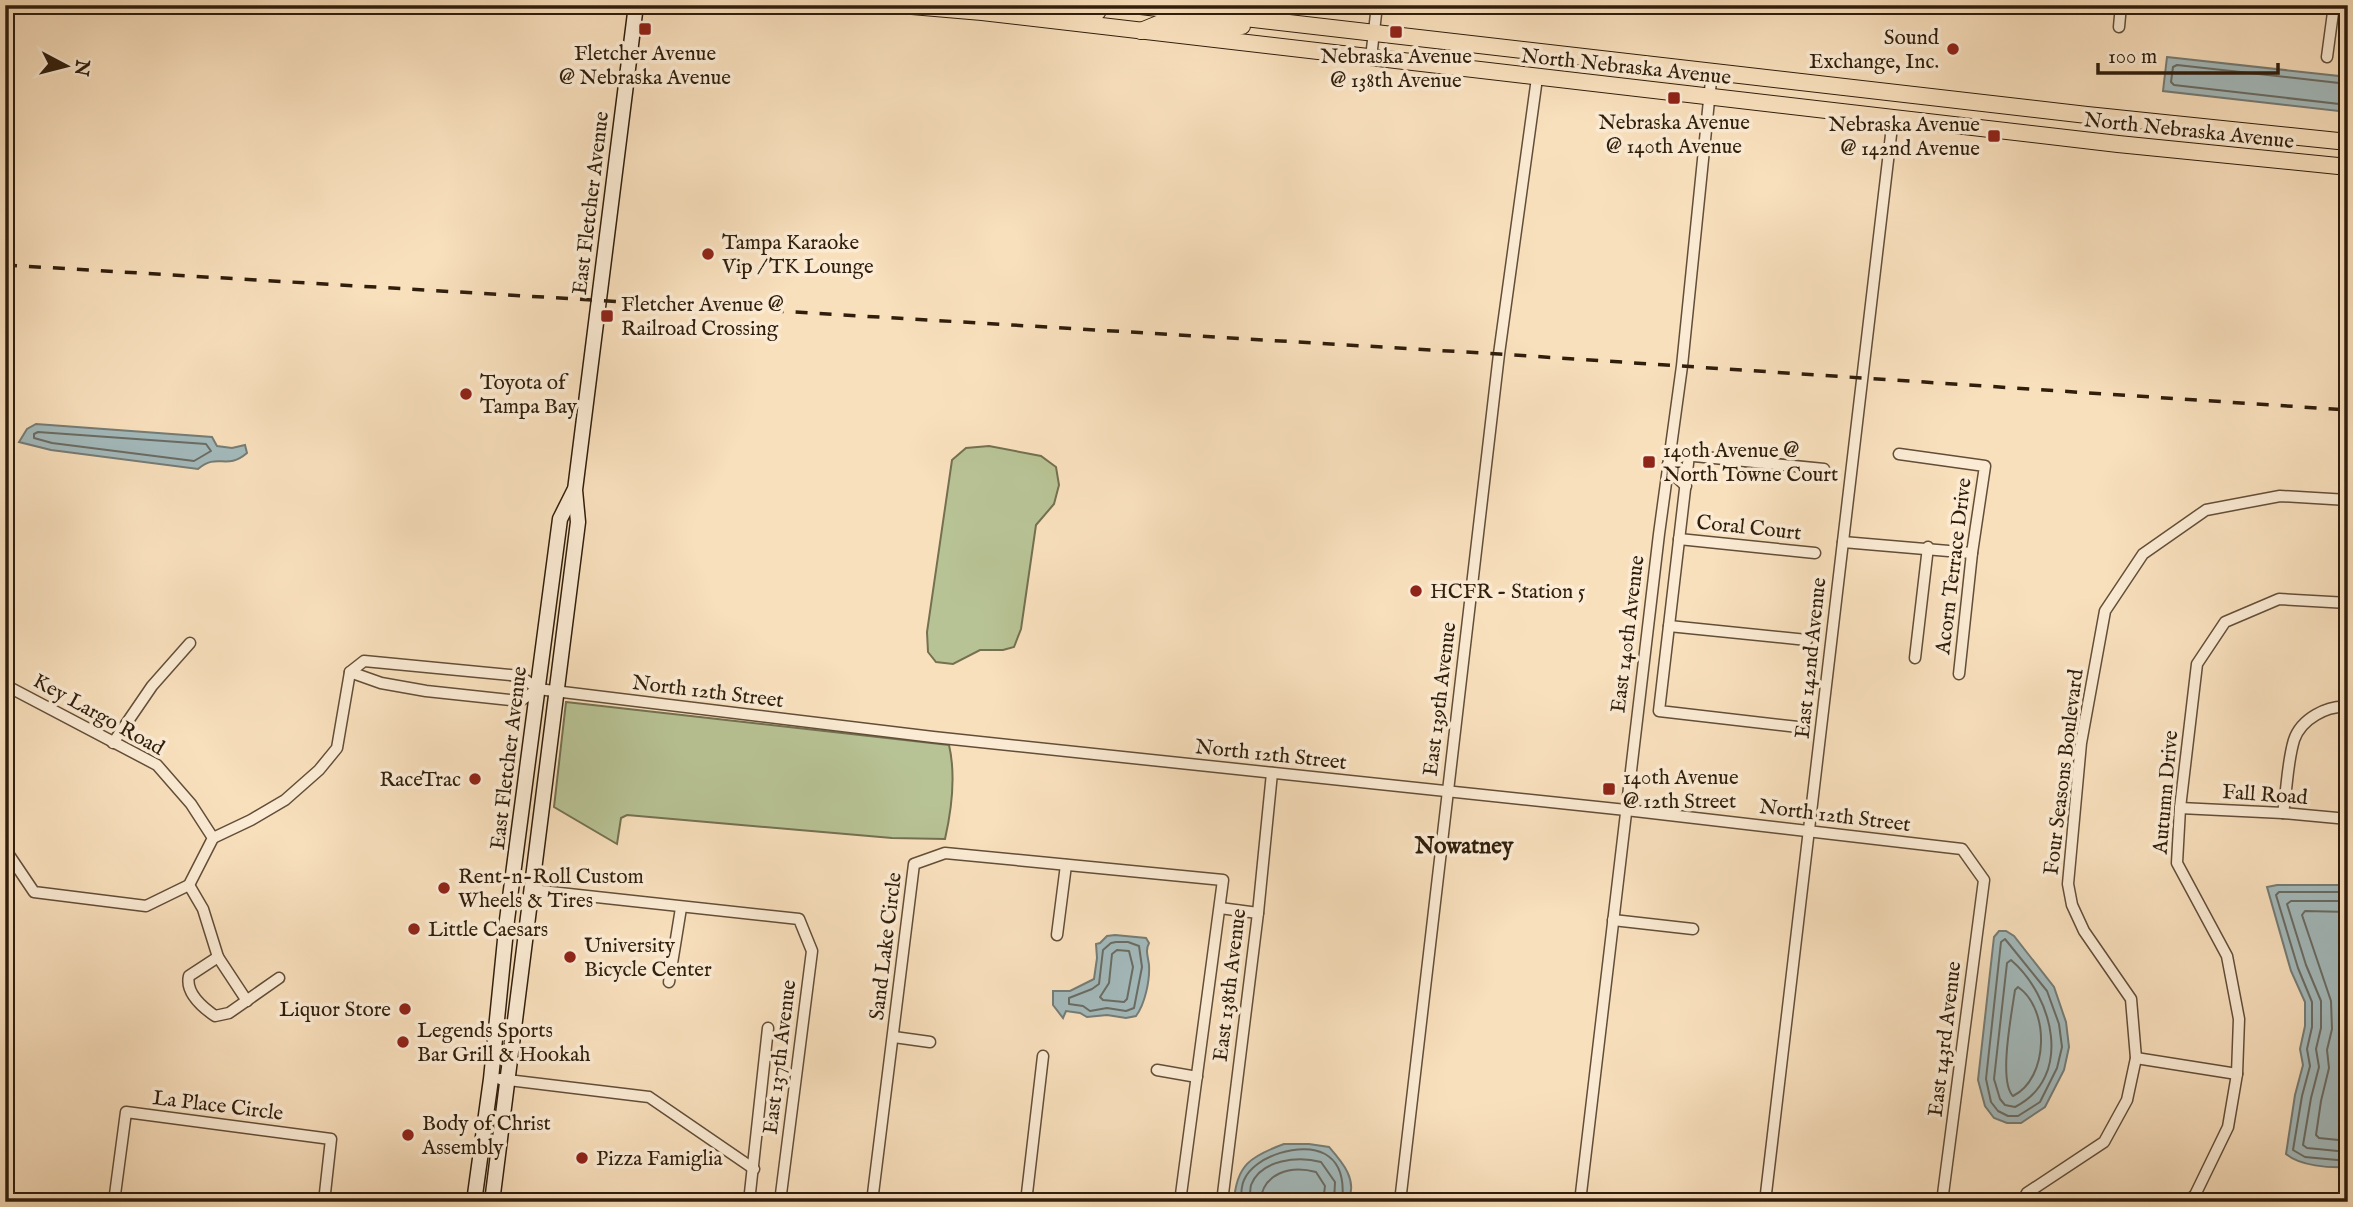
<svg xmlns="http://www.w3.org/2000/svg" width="2353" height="1207" font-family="'IM FELL English',serif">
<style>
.green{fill:#b8c395;stroke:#747050;stroke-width:2}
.water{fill:#a3babc;stroke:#757c76;stroke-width:2}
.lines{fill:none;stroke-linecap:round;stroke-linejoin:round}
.shore{stroke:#6a6c64;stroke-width:2}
.street-casing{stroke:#624e38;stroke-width:13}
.secondary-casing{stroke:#301e0c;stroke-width:17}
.primary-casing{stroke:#301e0c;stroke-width:18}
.street{stroke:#fbebd4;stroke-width:10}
.secondary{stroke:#fbebd4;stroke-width:14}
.primary{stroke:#f9e0bd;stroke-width:16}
.rail{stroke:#301e0c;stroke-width:3.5;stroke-dasharray:12 12;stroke-linecap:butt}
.poi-dot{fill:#8f2418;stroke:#fbebd4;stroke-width:2.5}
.labels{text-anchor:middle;stroke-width:7;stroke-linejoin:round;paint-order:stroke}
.poi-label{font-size:21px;fill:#301e0c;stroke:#fbebd4;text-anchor:start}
.street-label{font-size:21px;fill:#301e0c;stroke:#fbebd4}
.neighbourhood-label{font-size:23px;font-weight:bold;fill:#301e0c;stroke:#fbebd4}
</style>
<rect width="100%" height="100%" fill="#f9e0bd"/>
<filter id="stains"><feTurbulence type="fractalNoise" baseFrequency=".00286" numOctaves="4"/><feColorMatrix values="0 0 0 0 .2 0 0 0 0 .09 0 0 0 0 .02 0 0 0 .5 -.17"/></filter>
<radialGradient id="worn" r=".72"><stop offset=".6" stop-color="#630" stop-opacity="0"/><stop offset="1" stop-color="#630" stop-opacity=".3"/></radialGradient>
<g class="green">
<path d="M 989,446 L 1041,456 L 1056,467 L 1059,485 L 1054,504 L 1036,525 L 1021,629 L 1014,647 L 1003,650 L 980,650 L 953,664 L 936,662 L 928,652 L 927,632 L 952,460 L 966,448 Z"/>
<path d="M 566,702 L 949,745 C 956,775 952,808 945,839 L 892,838 L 627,815 L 621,818 L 617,844 L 554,807 Z"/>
</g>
<g class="water">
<path d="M 2167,57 L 2348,77 L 2347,112 L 2163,91 Z"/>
<path d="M 36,424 L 212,437 L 217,446 L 232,448 L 245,445 L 247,453 C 226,471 218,452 198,469 L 51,450 L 19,442 L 27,429 Z"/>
<path d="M 2277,885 L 2348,885 L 2348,1167 C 2329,1168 2300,1166 2286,1154 L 2295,1095 L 2303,1065 L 2300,1049 L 2305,1026 L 2305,1002 L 2291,971 L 2267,887 Z"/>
<path d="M 1999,931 L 2006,931 L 2014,936 L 2054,987 L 2066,1022 L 2069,1047 L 2064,1070 L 2045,1107 L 2021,1123 L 2007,1123 L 1994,1118 L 1985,1106 L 1978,1080 L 1994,937 Z"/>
<path d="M 1115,935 L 1146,938 L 1149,943 C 1145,951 1148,956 1149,965 C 1150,980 1145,1004 1136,1016 L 1126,1018 L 1107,1015 L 1087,1017 L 1080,1013 L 1066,1011 L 1063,1018 L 1053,1005 L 1053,991 L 1070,991 L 1094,979 L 1097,958 L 1096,944 L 1100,943 L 1107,936 Z"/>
<path d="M 1284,1144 L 1309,1144 L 1329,1147 C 1343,1163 1358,1180 1348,1202 L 1234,1202 C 1236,1165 1251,1156 1284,1144 Z"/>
</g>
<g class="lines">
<g class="shore">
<path d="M 2348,84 L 2177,65 L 2173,67 L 2171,82 L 2174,85 L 2348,105"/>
<path d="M 38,432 L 206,444 L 211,451 L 194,461 L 52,443 L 34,438 L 34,434 Z"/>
<path d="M 2348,892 L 2279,892 L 2276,895 L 2298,968 L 2312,1002 L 2312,1027 L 2307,1049 L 2310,1066 L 2302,1096 L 2293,1150 L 2305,1157 L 2348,1161"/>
<path d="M 2348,901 L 2291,901 L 2287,904 L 2306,965 L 2321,1001 L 2321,1028 L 2316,1049 L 2319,1067 L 2311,1098 L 2303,1145 L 2307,1148 L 2348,1152"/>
<path d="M 2348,912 L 2305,911 L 2302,915 L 2331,1001 L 2332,1029 L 2327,1050 L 2329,1068 L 2321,1101 L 2316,1135 L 2319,1138 L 2348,1141"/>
<path d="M 2005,939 L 2047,991 L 2059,1024 L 2062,1047 L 2057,1068 L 2040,1102 L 2018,1116 L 2008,1116 L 1998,1111 L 1991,1102 L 1986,1079 L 2001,942 Z"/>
<path d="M 1116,942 L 1128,942 L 1139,946 L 1142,967 L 1134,1008 L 1126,1011 L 1107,1008 L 1090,1011 L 1083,1006 L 1069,1004 L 1069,998 L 1092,989 L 1099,984 L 1103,950 L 1111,943 Z"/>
<path d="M 1117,950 L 1129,951 L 1133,967 L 1127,999 L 1124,1002 L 1103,1000 L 1100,997 L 1109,983 L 1112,954 Z"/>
<path d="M 2011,960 C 2053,996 2074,1077 2015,1107 L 2005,1105 L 2000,1099 L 1994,1079 L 2007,963 Z"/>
<path d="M 2018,987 C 2050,1009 2049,1078 2013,1096 C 1998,1081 2012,1012 2015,990 Z"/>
<path d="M 1241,1202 C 1241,1195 1241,1186 1244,1180 C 1254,1156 1302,1141 1325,1154 C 1343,1164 1344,1185 1342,1202"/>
<path d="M 1249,1202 C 1250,1197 1250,1190 1251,1185 C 1261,1159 1299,1156 1321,1162 L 1335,1182 L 1334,1202"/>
<path d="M 1260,1202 C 1263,1173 1290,1165 1316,1172 L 1325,1186 L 1323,1202"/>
</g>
<defs>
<g id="street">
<path d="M 2119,27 L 2121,5"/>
<path d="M 2327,57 L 2334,5"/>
<path d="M 1371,58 L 1377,5"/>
<path d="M 1899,454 L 1985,466 L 1972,553 L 1959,674"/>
<path d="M 1689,455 L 1659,711 L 1798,727"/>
<path d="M 1686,486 L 1674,475 L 1668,464 L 1684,455 L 1824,469"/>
<path d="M 1679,539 L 1815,553"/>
<path d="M 1843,542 L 1972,553"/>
<path d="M 1669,626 L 1807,640"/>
<path d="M 1915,658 L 1928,547"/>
<path d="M 350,672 L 381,683 L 426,691 L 520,701 L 538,689"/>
<path d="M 5,685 L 157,765 L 191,804 L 213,838 L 189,885 L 146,906 L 34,892 L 5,849"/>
<path d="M 538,689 L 933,737 L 1626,810 L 1962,849 L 1984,880 L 1942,1202"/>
<path d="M 113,743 L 152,686 L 190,643"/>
<path d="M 2180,808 L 2283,813 L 2348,819"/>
<path d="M 2283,813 C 2287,790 2287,763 2294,740 C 2301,719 2327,705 2348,707"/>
<path d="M 213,838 L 251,820 L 285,800 L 319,770 L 337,748 L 350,672 L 364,661 L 520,676 L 538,689"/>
<path d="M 189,885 L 203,909 L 218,957 L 189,976 C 185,993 202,1007 215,1016 L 229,1013 L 279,978"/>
<path d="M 532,890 L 799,919 L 812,951 L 780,1202"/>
<path d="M 1220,908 L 1258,913"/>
<path d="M 1613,920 L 1693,929"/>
<path d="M 1057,935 L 1066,865"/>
<path d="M 218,957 L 247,1001"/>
<path d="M 669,982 L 681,908"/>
<path d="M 894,1037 L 930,1042"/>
<path d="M 2136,1058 L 2237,1074"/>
<path d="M 1157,1070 L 1197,1077"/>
<path d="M 500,1079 L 649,1097 L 754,1169"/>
<path d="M 114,1202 L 126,1112 L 331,1139 L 324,1202"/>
<path d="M 749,1202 L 768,1028"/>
<path d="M 872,1202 L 914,864 L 945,853 L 1223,880 L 1180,1202"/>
<path d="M 1026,1202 L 1043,1056"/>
<path d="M 1222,1202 L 1258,913 L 1272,773"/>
<path d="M 1400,1202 L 1499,354 L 1537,78"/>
<path d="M 1580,1202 L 1659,534 L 1682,366 L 1712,71"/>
<path d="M 1765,1202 L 1893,118"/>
<path d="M 2022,1202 L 2027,1193 L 2104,1142 L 2127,1100 L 2136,1058 L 2131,999 L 2084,931 L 2072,905 L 2068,884 L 2081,743 L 2105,611 L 2143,554 L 2206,510 L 2280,496 L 2348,500"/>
<path d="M 2187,1202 L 2195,1195 L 2228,1127 L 2237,1074 L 2239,1019 L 2227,956 L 2177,863 L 2180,808 L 2197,664 L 2225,622 L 2279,599 L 2348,603"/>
</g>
<g id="secondary">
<path d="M 474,1202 L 491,1079 L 507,920 L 560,519 L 574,491"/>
<path d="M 492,1202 L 578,522 L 575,490 L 636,5"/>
</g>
<g id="primary">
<path d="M 900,5 L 982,12 L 2118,144 L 2348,167"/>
<path d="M 1132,5 L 2087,115 L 2348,142"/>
<path d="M 1023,8 L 1093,13 L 1097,12 L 1102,5"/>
<path d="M 1141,31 L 1163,22 L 1206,28 L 1242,26"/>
</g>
</defs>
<use href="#street" class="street-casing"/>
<use href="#secondary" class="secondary-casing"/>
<use href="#primary" class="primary-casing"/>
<use href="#street" class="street"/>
<use href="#secondary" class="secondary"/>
<use href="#primary" class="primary"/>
<path class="rail" d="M 5,265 L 1499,354 L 2348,410"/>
</g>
<g class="poi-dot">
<rect x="638" y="22" width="14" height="14" rx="3.5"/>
<rect x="1389" y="25" width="14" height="14" rx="3.5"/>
<circle cx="1953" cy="49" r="7"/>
<rect x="1667" y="91" width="14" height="14" rx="3.5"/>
<rect x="1987" y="129" width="14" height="14" rx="3.5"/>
<circle cx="708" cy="254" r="7"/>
<rect x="600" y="309" width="14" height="14" rx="3.5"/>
<circle cx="466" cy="394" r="7"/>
<rect x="1642" y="455" width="14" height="14" rx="3.5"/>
<circle cx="1416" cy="591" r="7"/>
<circle cx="475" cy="779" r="7"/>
<rect x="1602" y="782" width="14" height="14" rx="3.5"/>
<circle cx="444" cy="888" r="7"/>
<circle cx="414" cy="929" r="7"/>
<circle cx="570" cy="957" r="7"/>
<circle cx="405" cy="1009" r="7"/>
<circle cx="403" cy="1042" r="7"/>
<circle cx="408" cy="1135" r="7"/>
<circle cx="582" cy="1158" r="7"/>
</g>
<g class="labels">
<g class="poi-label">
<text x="1939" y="44" text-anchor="end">Sound<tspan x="1939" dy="24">Exchange, Inc.</tspan></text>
<text x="645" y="60" text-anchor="middle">Fletcher Avenue<tspan x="645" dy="24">@ Nebraska Avenue</tspan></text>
<text x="1396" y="63" text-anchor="middle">Nebraska Avenue<tspan x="1396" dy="24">@ 138th Avenue</tspan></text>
<text x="1674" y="129" text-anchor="middle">Nebraska Avenue<tspan x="1674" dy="24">@ 140th Avenue</tspan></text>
<text x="1980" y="131" text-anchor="end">Nebraska Avenue<tspan x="1980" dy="24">@ 142nd Avenue</tspan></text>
<text x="722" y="249">Tampa Karaoke<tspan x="722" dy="24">Vip / TK Lounge</tspan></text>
<text x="621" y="311">Fletcher Avenue @<tspan x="621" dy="24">Railroad Crossing</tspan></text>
<text x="480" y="389">Toyota of<tspan x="480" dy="24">Tampa Bay</tspan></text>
<text x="1663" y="457">140th Avenue @<tspan x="1663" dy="24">North Towne Court</tspan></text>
<text x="1430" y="598">HCFR - Station 5</text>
<text x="1623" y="784">140th Avenue<tspan x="1623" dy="24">@ 12th Street</tspan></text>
<text x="461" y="786" text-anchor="end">RaceTrac</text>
<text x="458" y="883">Rent-n-Roll Custom<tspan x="458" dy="24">Wheels &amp; Tires</tspan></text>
<text x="428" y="936">Little Caesars</text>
<text x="584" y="952">University<tspan x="584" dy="24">Bicycle Center</tspan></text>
<text x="391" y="1016" text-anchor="end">Liquor Store</text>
<text x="417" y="1037">Legends Sports<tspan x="417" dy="24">Bar Grill &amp; Hookah</tspan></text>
<text x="422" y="1130">Body of Christ<tspan x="422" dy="24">Assembly</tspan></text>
<text x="596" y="1165">Pizza Famiglia</text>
</g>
<g class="street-label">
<text transform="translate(1626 66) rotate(6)" y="7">North Nebraska Avenue</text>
<text transform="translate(2189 130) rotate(6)" y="7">North Nebraska Avenue</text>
<text transform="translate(590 203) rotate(-83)" y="7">East Fletcher Avenue</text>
<text transform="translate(1749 527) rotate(6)" y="7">Coral Court</text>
<text transform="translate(1953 566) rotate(-83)" y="7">Acorn Terrace Drive</text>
<text transform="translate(1627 634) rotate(-83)" y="7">East 140th Avenue</text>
<text transform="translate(1810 658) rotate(-84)" y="7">East 142nd Avenue</text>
<text transform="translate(708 691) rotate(7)" y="7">North 12th Street</text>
<text transform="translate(1439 699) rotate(-83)" y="7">East 139th Avenue</text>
<text transform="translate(99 714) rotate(29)" y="7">Key Largo Road</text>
<text transform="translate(1271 754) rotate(6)" y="7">North 12th Street</text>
<text transform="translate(508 758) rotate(-83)" y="7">East Fletcher Avenue</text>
<text transform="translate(2063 772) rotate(-83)" y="7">Four Seasons Boulevard</text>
<text transform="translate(2165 792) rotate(-85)" y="7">Autumn Drive</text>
<text transform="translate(2265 794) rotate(4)" y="7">Fall Road</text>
<text transform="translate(1835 815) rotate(7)" y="7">North 12th Street</text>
<text transform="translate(885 946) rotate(-83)" y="7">Sand Lake Circle</text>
<text transform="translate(1229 985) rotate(-83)" y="7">East 138th Avenue</text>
<text transform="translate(1944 1039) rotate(-83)" y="7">East 143rd Avenue</text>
<text transform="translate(779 1057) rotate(-83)" y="7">East 137th Avenue</text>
<text transform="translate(218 1105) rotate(7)" y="7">La Place Circle</text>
</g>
<g class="neighbourhood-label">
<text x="1464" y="853">Nowatney</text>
</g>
</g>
<rect width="2353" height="1207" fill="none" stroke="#f9e0bd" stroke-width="28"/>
<rect x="7" y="7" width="2339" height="1193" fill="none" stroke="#301e0c" stroke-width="3.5"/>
<rect x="14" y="14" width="2325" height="1179" fill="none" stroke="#301e0c" stroke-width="2"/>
<g transform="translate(66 66) rotate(97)" stroke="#fbebd4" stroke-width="5" paint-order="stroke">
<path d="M0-5L12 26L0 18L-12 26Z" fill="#301e0c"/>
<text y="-10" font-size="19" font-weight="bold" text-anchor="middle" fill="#301e0c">N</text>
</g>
<path d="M2098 63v10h180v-10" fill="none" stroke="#301e0c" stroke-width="3.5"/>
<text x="2108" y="63" font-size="21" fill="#301e0c" stroke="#fbebd4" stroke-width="5" paint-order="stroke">100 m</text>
<rect width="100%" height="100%" filter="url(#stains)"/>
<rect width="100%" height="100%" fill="url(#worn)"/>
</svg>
